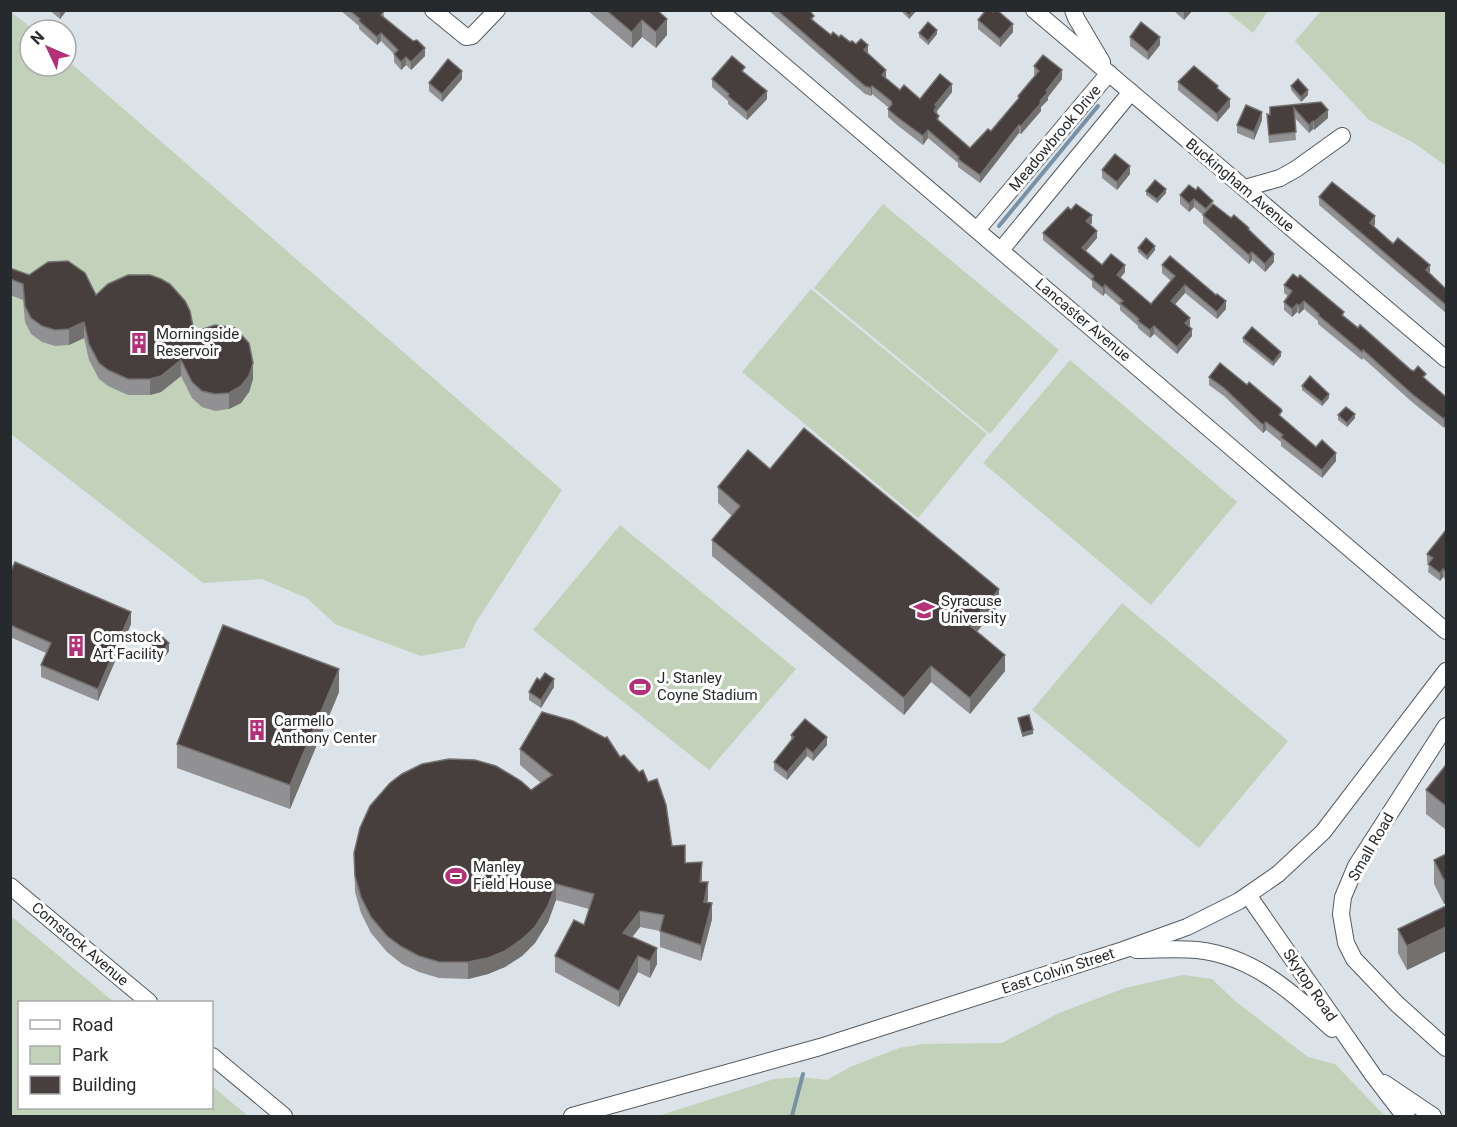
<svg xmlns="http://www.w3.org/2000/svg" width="1457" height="1127" font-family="Roboto,sans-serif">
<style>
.green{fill:#c2d2ba}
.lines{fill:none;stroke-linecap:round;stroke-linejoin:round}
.stream{stroke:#7891a6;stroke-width:4}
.minor-casing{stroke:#555b60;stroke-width:18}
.minor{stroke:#fff;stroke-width:16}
.wall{fill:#919092}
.shaded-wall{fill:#737070}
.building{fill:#473f3d;stroke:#737070;stroke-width:1.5}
.labels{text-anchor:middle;stroke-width:6;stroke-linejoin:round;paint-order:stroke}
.street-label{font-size:15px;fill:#272a2c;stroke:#fff}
.poi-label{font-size:15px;fill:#272a2c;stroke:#fff;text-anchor:start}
</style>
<rect width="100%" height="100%" fill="#dbe2e8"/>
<g class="green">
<path d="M 10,11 L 34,30 L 30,30 L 30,66 L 66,66 L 66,59 L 562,490 L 476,622 L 464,648 L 421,656 L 335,624 L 307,598 L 262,579 L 203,583 L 11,434 Z"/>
<path d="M 1226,11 L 1268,11 L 1253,33 Z"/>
<path d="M 1321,11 L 1446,11 L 1446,166 L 1414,143 L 1369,120 L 1295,41 Z"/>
<path d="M 883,204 L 1059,350 L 990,434 L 814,288 Z"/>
<path d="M 811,289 L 987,434 L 918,518 L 742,372 Z"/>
<path d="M 1070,360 L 1237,502 L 1151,605 L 983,463 Z"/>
<path d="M 620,525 L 796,669 L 709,770 L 533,630 Z"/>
<path d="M 1122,603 L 1288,741 L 1199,848 L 1032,710 Z"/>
<path d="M 10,915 L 114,1002 L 20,1002 L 20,1108 L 212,1108 L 212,1086 L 248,1116 L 11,1116 Z"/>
<path d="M 1183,975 L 1212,979 L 1235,1001 L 1308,1057 L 1335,1064 L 1385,1116 L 658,1116 L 774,1079 L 801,1077 L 827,1080 L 850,1067 L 899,1048 L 923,1044 L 1002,1043 L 1059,1013 L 1125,988 Z"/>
</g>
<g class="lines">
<g class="stream">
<path d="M 999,226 L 1098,106"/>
<path d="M 792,1116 L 803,1074"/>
</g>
<defs>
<g id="minor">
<path d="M 433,10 L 466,37 L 472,36 L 497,10"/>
<path d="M 719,10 L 1446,631"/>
<path d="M 1034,10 L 1446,359"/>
<path d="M 1073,10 L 1076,18 L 1102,62"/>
<path d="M 1245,188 L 1280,178 L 1296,169 L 1342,136"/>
<path d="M 977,230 L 1109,73"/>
<path d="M 1001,250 L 1131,92"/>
<path d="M 1446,726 L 1356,866 L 1343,897 L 1341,914 L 1346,943 L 1354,959 L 1397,1004 L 1446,1048"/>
<path d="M 10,886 L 149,1002"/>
<path d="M 1248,895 L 1373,1075 L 1399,1109 L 1407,1116"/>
<path d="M 1136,950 C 1156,950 1177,948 1197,950 C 1253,956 1292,992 1332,1029"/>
<path d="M 212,1056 L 284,1116"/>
<path d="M 1384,1083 L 1433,1116"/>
<path d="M 572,1116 L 820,1047 L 1123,950 L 1187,927 L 1239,901 L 1278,874 L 1323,832 L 1446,671"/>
</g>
</defs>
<use href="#minor" class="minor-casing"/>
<use href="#minor" class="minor"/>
</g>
<g class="wall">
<path d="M 49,10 L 67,10 L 60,19 Z"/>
<path d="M 340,10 L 383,10 L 384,17 L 425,56 L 411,70 L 406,65 L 401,70 L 394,62 L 394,54 L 381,41 L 377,45 L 359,29 L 359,26 Z"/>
<path d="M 587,10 L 657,10 L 667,35 L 656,48 L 642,37 L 632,48 Z"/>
<path d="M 768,10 L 809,10 L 814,21 L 831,35 L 839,37 L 850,42 L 868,54 L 886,78 L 900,90 L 920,99 L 952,92 L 937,111 L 939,122 L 970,148 L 991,131 L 1018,99 L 1018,96 L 1035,76 L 1034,74 L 1034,66 L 1062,79 L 1048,97 L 1048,100 L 1041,107 L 1041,111 L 1021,134 L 1019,133 L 980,183 L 958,167 L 958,163 L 928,138 L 923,145 L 897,125 L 888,117 L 888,109 L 889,108 L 872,94 L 871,96 L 865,94 Z"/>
<path d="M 900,10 L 917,10 L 909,19 Z"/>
<path d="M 1173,10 L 1193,10 L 1184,20 Z"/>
<path d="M 978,20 L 1013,32 L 1000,47 L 978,29 Z"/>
<path d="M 919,33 L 937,34 L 928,45 L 919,37 Z"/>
<path d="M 1130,37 L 1160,45 L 1148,60 L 1130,46 Z"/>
<path d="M 745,73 L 767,99 L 747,120 L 728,104 L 728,101 L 712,87 L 712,79 Z"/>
<path d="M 462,79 L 442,102 L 429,91 L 429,83 Z"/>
<path d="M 1178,82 L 1218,89 L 1230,107 L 1217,122 L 1178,90 Z"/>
<path d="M 1291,86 L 1308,95 L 1301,102 L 1291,90 Z"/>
<path d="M 1270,107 L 1328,110 L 1328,118 L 1314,130 L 1313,129 L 1309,133 L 1294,117 L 1296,140 L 1269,143 L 1267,114 L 1270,115 Z"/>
<path d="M 1262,120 L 1254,140 L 1237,133 L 1237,125 Z"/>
<path d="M 1102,170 L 1130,174 L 1117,190 L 1102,178 Z"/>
<path d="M 1146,191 L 1166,193 L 1157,203 L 1146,195 Z"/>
<path d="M 1180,195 L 1213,204 L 1231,218 L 1249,230 L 1274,262 L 1265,272 L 1252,260 L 1249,264 L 1203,223 L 1203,215 L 1194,207 L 1189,212 L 1180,204 Z"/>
<path d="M 1319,197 L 1375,224 L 1374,227 L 1430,273 L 1446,289 L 1446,313 L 1319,205 Z"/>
<path d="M 1092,223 L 1090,225 L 1097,238 L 1086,251 L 1102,265 L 1125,272 L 1120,278 L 1151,304 L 1171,281 L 1162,273 L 1162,265 L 1226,309 L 1217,319 L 1185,293 L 1175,304 L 1190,325 L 1189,327 L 1192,336 L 1177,354 L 1154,334 L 1150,338 L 1138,328 L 1138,326 L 1120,310 L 1120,306 L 1105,293 L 1103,296 L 1092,287 L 1092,281 L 1043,240 L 1043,233 Z"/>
<path d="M 1138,248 L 1155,250 L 1147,260 L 1138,252 Z"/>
<path d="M 10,268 L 29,275 L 96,295 L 194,332 L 253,379 L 249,392 L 241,403 L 229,409 L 215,411 L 202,407 L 192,398 L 181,376 L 161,392 L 150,395 L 128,395 L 108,386 L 99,379 L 89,360 L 84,338 L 69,345 L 55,346 L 42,342 L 31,334 L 25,322 L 23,300 L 10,295 Z"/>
<path d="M 1284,285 L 1344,316 L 1411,370 L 1426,380 L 1446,397 L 1444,428 L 1412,402 L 1363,358 L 1362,360 L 1318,324 L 1318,321 L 1304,309 L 1299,314 L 1297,312 L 1292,317 L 1284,310 L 1284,302 L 1288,296 L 1284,293 Z"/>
<path d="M 1243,338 L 1281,356 L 1273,366 L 1243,342 Z"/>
<path d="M 1209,377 L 1282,418 L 1316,447 L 1336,461 L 1322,478 L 1281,446 L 1281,442 L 1266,430 L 1263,433 L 1224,396 L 1209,385 Z"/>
<path d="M 1302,386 L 1329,398 L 1322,406 L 1302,390 Z"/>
<path d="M 1338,415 L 1355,418 L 1347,427 L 1338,420 Z"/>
<path d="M 770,469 L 999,605 L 977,632 L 1005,671 L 970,714 L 931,682 L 904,715 L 712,556 L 712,540 L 732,516 L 718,503 L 718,487 Z"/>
<path d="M 1446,530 L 1446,580 L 1443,577 L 1440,581 L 1428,572 L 1429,563 L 1427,562 L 1427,554 Z"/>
<path d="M 10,573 L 131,624 L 98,701 L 41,677 L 41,665 L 46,653 L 10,637 Z"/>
<path d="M 149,647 L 169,651 L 160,663 L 149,655 Z"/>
<path d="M 554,687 L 541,708 L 529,700 L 529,692 Z"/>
<path d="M 339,692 L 290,809 L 177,768 L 177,744 Z"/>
<path d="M 791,735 L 827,745 L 813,761 L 807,756 L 787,780 L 774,770 L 774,762 L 791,741 Z"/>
<path d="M 520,749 L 672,846 L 685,863 L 702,879 L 701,882 L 708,898 L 707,903 L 712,919 L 701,961 L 660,947 L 660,931 L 640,927 L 632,937 L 657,964 L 650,978 L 638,972 L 619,1007 L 555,972 L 555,956 L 584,925 L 589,909 L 556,900 L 548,922 L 535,943 L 522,956 L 505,967 L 488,974 L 468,979 L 439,978 L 419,972 L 402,964 L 387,952 L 371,933 L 361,913 L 355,892 L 354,853 L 531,790 L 541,783 L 520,765 Z"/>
<path d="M 1446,765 L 1445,829 L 1426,814 L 1426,790 Z"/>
<path d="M 1446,854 L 1444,904 L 1434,884 L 1434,860 Z"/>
<path d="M 1446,906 L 1446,951 L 1407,970 L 1398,953 L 1398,929 Z"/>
</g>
<g class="shaded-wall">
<path d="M 60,10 L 67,10 L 60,19 Z"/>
<path d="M 913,10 L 917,10 L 909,19 L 909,15 Z"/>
<path d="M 1185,10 L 1193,10 L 1184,20 L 1184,12 Z"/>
<path d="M 667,19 L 667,35 L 656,48 L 656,32 Z"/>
<path d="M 642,20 L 642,37 L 632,48 L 632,32 Z"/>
<path d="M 1013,24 L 1013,32 L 1000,47 L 1000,39 Z"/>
<path d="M 937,30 L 937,34 L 928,45 L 928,41 Z"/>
<path d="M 381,33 L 381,41 L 377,45 L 377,37 Z"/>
<path d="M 1160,37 L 1160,45 L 1148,60 L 1148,52 Z"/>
<path d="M 868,45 L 868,54 L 864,50 Z"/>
<path d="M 425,48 L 425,56 L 411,70 L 411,62 Z"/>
<path d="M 406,57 L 406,65 L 401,70 L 401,62 Z"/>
<path d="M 886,70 L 886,78 L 882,75 Z"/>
<path d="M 1062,70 L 1062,79 L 1048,97 L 1048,100 L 1041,107 L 1041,111 L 1021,134 L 1021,126 L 1040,101 L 1046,91 Z"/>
<path d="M 462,71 L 462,79 L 442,102 L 442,94 Z"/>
<path d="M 952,84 L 952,92 L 937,111 L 937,114 L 934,111 L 935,105 Z"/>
<path d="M 872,86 L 872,94 L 871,96 L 871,88 Z"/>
<path d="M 1308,90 L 1308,95 L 1301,102 L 1301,97 Z"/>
<path d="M 767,91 L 767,99 L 747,120 L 747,112 Z"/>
<path d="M 1230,99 L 1230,107 L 1217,122 L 1217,114 Z"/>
<path d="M 1328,110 L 1328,118 L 1314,130 L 1314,122 Z"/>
<path d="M 1262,112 L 1262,120 L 1254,140 L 1254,132 Z"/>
<path d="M 1313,121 L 1313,129 L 1309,133 L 1309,125 Z"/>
<path d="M 1019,125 L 1019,133 L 980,183 L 980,175 Z"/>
<path d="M 928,130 L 928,138 L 923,145 L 923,136 Z"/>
<path d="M 1130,166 L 1130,174 L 1117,190 L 1117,182 Z"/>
<path d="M 1166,189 L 1166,193 L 1157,203 L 1157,199 Z"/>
<path d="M 1194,199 L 1194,207 L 1189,212 L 1189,204 Z"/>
<path d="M 1092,215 L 1092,223 L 1086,229 L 1086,221 Z"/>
<path d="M 1375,216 L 1375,224 L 1370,231 L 1370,223 Z"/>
<path d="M 1097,231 L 1097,238 L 1082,255 L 1082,248 Z"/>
<path d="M 1155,246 L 1155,250 L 1147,260 L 1147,256 Z"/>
<path d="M 1252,252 L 1252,260 L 1249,264 L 1249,255 Z"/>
<path d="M 1274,254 L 1274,262 L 1265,272 L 1265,264 Z"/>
<path d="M 1125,265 L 1125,272 L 1117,282 L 1117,275 Z"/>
<path d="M 1430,265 L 1430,273 L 1426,270 Z"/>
<path d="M 1105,285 L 1105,293 L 1103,296 L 1103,288 Z"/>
<path d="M 1185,285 L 1185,293 L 1171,309 L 1171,301 Z"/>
<path d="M 1226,301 L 1226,309 L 1217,319 L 1217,312 Z"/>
<path d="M 1304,301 L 1304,309 L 1299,314 L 1299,306 Z"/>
<path d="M 1297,304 L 1297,312 L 1292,317 L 1292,309 Z"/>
<path d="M 1190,318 L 1190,325 L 1185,331 L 1185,323 Z"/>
<path d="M 84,322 L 84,338 L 69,345 L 69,329 Z"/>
<path d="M 1154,326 L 1154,334 L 1150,338 L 1150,330 Z"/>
<path d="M 1192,329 L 1192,336 L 1177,354 L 1177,347 Z"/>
<path d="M 1281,352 L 1281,356 L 1273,366 L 1273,362 Z"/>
<path d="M 181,360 L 181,376 L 161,392 L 150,395 L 150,379 Z"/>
<path d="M 253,363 L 253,379 L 249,392 L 241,403 L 229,409 L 229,393 Z"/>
<path d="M 1329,394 L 1329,398 L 1322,406 L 1322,402 Z"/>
<path d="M 1355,414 L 1355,418 L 1347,427 L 1347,423 Z"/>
<path d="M 1446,416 L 1446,424 L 1444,428 L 1444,419 Z"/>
<path d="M 1266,422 L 1266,430 L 1263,433 L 1263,425 Z"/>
<path d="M 1336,453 L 1336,461 L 1322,478 L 1322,470 Z"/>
<path d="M 1443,569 L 1443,577 L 1440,581 L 1440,573 Z"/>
<path d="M 999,589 L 999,605 L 969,641 L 969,625 Z"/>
<path d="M 131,612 L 131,624 L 98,701 L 98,689 Z"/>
<path d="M 169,643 L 169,651 L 160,663 L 160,655 Z"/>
<path d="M 1005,655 L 1005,671 L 970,714 L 970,698 Z"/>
<path d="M 931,666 L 931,682 L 904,715 L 904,698 Z"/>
<path d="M 339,669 L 339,692 L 290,809 L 290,785 Z"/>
<path d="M 554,679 L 554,687 L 541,708 L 541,700 Z"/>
<path d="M 1033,730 L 1033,734 L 1022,737 L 1022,733 Z"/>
<path d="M 827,737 L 827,745 L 813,761 L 813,753 Z"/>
<path d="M 807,748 L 807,756 L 787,780 L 787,772 Z"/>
<path d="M 1446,803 L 1446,826 L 1445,829 L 1445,805 Z"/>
<path d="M 702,862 L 702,879 L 700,898 L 700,882 Z"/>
<path d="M 1446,879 L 1446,903 L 1444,904 L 1444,880 Z"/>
<path d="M 708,882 L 708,898 L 704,918 L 704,902 Z"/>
<path d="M 556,884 L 556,900 L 548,922 L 535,943 L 522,956 L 505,967 L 488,974 L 468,979 L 468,962 Z"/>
<path d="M 712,903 L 712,919 L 701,961 L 701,945 Z"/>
<path d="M 640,911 L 640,927 L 623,949 L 623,933 Z"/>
<path d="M 1446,927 L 1446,951 L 1407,970 L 1407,946 Z"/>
<path d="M 657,948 L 657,964 L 650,978 L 650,961 Z"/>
<path d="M 638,956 L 638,972 L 619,1007 L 619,991 Z"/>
</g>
<g class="building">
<path d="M 349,10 L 383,10 L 384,11 L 381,15 L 413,41 L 417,40 L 425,48 L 411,62 L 406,57 L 401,62 L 394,54 L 398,50 L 381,33 L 377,37 L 359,21 L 360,19 Z"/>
<path d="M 606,10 L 657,10 L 667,19 L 656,32 L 642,20 L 632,32 Z"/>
<path d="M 777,10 L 809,10 L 814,16 L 811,19 L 831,35 L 833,32 L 839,37 L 841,35 L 850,42 L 852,41 L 856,44 L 861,39 L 868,45 L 864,50 L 886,70 L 882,75 L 900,90 L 904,85 L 920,99 L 940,74 L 952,84 L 935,105 L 937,106 L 934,111 L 939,116 L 937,119 L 970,148 L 988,129 L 991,131 L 1019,98 L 1018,96 L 1039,71 L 1034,66 L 1043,55 L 1062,70 L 1046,91 L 1048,92 L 1040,101 L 1041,103 L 1021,126 L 1019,125 L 980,175 L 958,159 L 959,157 L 928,130 L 923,136 L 897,117 L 888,109 L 892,104 L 891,101 L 872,86 L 871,88 L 865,86 Z"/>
<path d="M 904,10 L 913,10 L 909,15 Z"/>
<path d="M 986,10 L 991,10 L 993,12 L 995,10 L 997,10 L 1013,24 L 1000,39 L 978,20 Z"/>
<path d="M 928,22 L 937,30 L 928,41 L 919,33 Z"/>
<path d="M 1141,22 L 1160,37 L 1148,52 L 1130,37 Z"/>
<path d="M 732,56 L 745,67 L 742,71 L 767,91 L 747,112 L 728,96 L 729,94 L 712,79 Z"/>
<path d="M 448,59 L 462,71 L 442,94 L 429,83 Z"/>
<path d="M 1194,66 L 1218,86 L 1217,88 L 1230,99 L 1217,114 L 1178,82 Z"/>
<path d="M 1298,79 L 1308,90 L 1301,97 L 1291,86 Z"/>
<path d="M 1321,102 L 1328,110 L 1314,122 L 1313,121 L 1309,125 L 1294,108 L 1296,132 L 1269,135 L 1267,114 L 1270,115 L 1270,107 Z"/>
<path d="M 1246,105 L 1262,112 L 1254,132 L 1237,125 Z"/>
<path d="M 1115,154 L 1130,166 L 1117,182 L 1102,170 Z"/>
<path d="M 1155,180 L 1166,189 L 1157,199 L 1146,191 Z"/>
<path d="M 1332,182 L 1375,216 L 1370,223 L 1393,244 L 1398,238 L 1430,265 L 1426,270 L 1446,289 L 1446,305 L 1319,197 Z"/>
<path d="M 1189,185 L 1196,190 L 1198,187 L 1213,201 L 1206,209 L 1194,199 L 1189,204 L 1180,195 Z"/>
<path d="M 1076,204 L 1092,215 L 1086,221 L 1097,231 L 1082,248 L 1102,265 L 1111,254 L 1125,265 L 1117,275 L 1151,304 L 1175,276 L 1162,265 L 1170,256 L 1216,295 L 1217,294 L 1226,301 L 1217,312 L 1185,285 L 1171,301 L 1190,318 L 1185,323 L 1192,329 L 1177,347 L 1154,326 L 1150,330 L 1138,321 L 1139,319 L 1120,303 L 1123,301 L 1105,285 L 1103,288 L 1092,279 L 1094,276 L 1043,233 L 1068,207 L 1071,210 Z"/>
<path d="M 1213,204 L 1231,218 L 1234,215 L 1249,228 L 1248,229 L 1274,254 L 1265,264 L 1252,252 L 1249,255 L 1203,215 Z"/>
<path d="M 1146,238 L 1155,246 L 1147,256 L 1138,248 Z"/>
<path d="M 68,261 L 85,273 L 96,295 L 108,284 L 128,275 L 150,275 L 161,279 L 170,284 L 185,301 L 190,311 L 194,332 L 215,325 L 235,328 L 249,343 L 253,363 L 249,376 L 241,386 L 229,393 L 215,394 L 202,391 L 192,382 L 181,360 L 161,376 L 150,379 L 128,379 L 108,370 L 99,363 L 89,344 L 84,322 L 69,329 L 55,330 L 42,326 L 31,318 L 25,306 L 23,284 L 10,279 L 10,268 L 29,275 L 48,262 Z"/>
<path d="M 1293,274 L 1298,278 L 1300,275 L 1344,312 L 1342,315 L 1358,328 L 1360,325 L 1411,370 L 1414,371 L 1418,366 L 1426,374 L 1423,377 L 1446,397 L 1446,416 L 1444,419 L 1412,394 L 1363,350 L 1362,352 L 1318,315 L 1319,314 L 1304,301 L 1299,306 L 1297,304 L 1292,309 L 1284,302 L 1292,291 L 1284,285 Z"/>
<path d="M 1252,327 L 1281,352 L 1273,362 L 1243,338 Z"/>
<path d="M 1220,363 L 1247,385 L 1249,382 L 1281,409 L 1282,411 L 1279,415 L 1316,447 L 1322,440 L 1336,453 L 1322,470 L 1281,437 L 1283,435 L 1266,422 L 1263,425 L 1224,388 L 1209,377 Z"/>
<path d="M 1310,376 L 1329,394 L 1322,402 L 1302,386 Z"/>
<path d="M 1346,407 L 1355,414 L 1347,423 L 1338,415 Z"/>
<path d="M 804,428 L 999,589 L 969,625 L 1005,655 L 970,698 L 931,666 L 904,698 L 712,540 L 740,506 L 718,487 L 748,450 L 770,469 Z"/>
<path d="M 1446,530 L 1446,572 L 1443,569 L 1440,573 L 1428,564 L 1433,558 L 1427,554 Z"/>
<path d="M 15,562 L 131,612 L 98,689 L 41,665 L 51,643 L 10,625 L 10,573 Z"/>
<path d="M 223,625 L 339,669 L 290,785 L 177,744 Z"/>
<path d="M 159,634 L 169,643 L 160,655 L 149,647 Z"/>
<path d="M 545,673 L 554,679 L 541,700 L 529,692 L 537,678 L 540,680 Z"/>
<path d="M 542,712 L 573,721 L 605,738 L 607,737 L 620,757 L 624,755 L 639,772 L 643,770 L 648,782 L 657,779 L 666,805 L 672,846 L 685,845 L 685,863 L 702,862 L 700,882 L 708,882 L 704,902 L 712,903 L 701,945 L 660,931 L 664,915 L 640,911 L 623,933 L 657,948 L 650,961 L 638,956 L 619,991 L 555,956 L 574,920 L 584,925 L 594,894 L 556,884 L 548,906 L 535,927 L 522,939 L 505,951 L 488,958 L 468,962 L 439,962 L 419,956 L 402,947 L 387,936 L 371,917 L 361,897 L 355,876 L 354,853 L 360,828 L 370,806 L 390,783 L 402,774 L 422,764 L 449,759 L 475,760 L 496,766 L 521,781 L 531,790 L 552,775 L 520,749 Z"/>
<path d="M 1029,715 L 1033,730 L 1022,733 L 1018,718 Z"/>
<path d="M 805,719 L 827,737 L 813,753 L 807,748 L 787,772 L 774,762 L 794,737 L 791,735 Z"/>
<path d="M 1446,765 L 1446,803 L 1445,805 L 1426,790 Z"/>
<path d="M 1446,854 L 1446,879 L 1444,880 L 1434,860 Z"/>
<path d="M 1446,906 L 1446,927 L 1407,946 L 1398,929 Z"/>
</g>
<defs>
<symbol id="building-bare" viewBox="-9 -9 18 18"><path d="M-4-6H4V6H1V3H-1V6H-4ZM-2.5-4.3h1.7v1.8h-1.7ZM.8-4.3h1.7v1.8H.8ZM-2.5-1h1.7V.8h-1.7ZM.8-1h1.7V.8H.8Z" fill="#b43179" stroke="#fff" stroke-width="2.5" paint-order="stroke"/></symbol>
<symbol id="university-bare" viewBox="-9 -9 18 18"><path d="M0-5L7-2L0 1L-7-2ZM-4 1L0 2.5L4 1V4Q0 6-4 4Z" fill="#b43179" stroke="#fff" stroke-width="2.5" paint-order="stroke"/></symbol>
<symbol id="stadium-bare" viewBox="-9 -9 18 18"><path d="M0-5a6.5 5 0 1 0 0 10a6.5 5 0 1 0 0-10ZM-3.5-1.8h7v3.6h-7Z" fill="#b43179" stroke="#fff" stroke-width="2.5" paint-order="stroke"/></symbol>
</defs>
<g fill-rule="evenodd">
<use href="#building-bare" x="124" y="328" width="30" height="30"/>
<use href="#university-bare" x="909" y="595" width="30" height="30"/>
<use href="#building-bare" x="61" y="631" width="30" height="30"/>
<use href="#stadium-bare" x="625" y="672" width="30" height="30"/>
<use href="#building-bare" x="242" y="715" width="30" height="30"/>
<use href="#stadium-bare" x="441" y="861" width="30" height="30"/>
</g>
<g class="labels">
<g class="street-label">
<text transform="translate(1055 138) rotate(-50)" y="5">Meadowbrook Drive</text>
<text transform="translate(1240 185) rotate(40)" y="5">Buckingham Avenue</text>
<text transform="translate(1083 320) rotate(40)" y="5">Lancaster Avenue</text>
<text transform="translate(1371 847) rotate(-60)" y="5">Small Road</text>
<text transform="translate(80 944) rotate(40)" y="5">Comstock Avenue</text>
<text transform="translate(1058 971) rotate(-18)" y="5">East Colvin Street</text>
<text transform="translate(1310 985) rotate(56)" y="5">Skytop Road</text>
</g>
<g class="poi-label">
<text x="156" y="339">Morningside<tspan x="156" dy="17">Reservoir</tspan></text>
<text x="941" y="606">Syracuse<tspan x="941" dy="17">University</tspan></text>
<text x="93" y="642">Comstock<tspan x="93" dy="17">Art Facility</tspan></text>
<text x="657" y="683">J. Stanley<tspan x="657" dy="17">Coyne Stadium</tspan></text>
<text x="274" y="726">Carmello<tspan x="274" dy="17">Anthony Center</tspan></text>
<text x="473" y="872">Manley<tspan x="473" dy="17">Field House</tspan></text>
</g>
</g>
<rect width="1457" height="1127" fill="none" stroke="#272a2c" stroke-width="24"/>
<rect x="18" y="1001" width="195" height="108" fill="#ffffff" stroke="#a9aaab" stroke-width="1.5"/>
<rect x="30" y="1020" width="30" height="9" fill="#ffffff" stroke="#a9aaab" stroke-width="1.5"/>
<text x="72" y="1031" font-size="18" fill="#272a2c">Road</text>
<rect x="30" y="1046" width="30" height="18" fill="#c2d2ba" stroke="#a9aaab" stroke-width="1.5"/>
<text x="72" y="1061" font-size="18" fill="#272a2c">Park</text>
<rect x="30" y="1076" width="30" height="18" fill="#473f3d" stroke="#a9aaab" stroke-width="1.5"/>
<text x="72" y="1091" font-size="18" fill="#272a2c">Building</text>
<g transform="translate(48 48) rotate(314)"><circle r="28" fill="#ffffff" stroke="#a9aaab" stroke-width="1.5"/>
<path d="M0-4.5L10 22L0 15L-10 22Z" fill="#b43179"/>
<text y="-9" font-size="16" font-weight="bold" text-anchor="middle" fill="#272a2c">N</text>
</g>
</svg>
